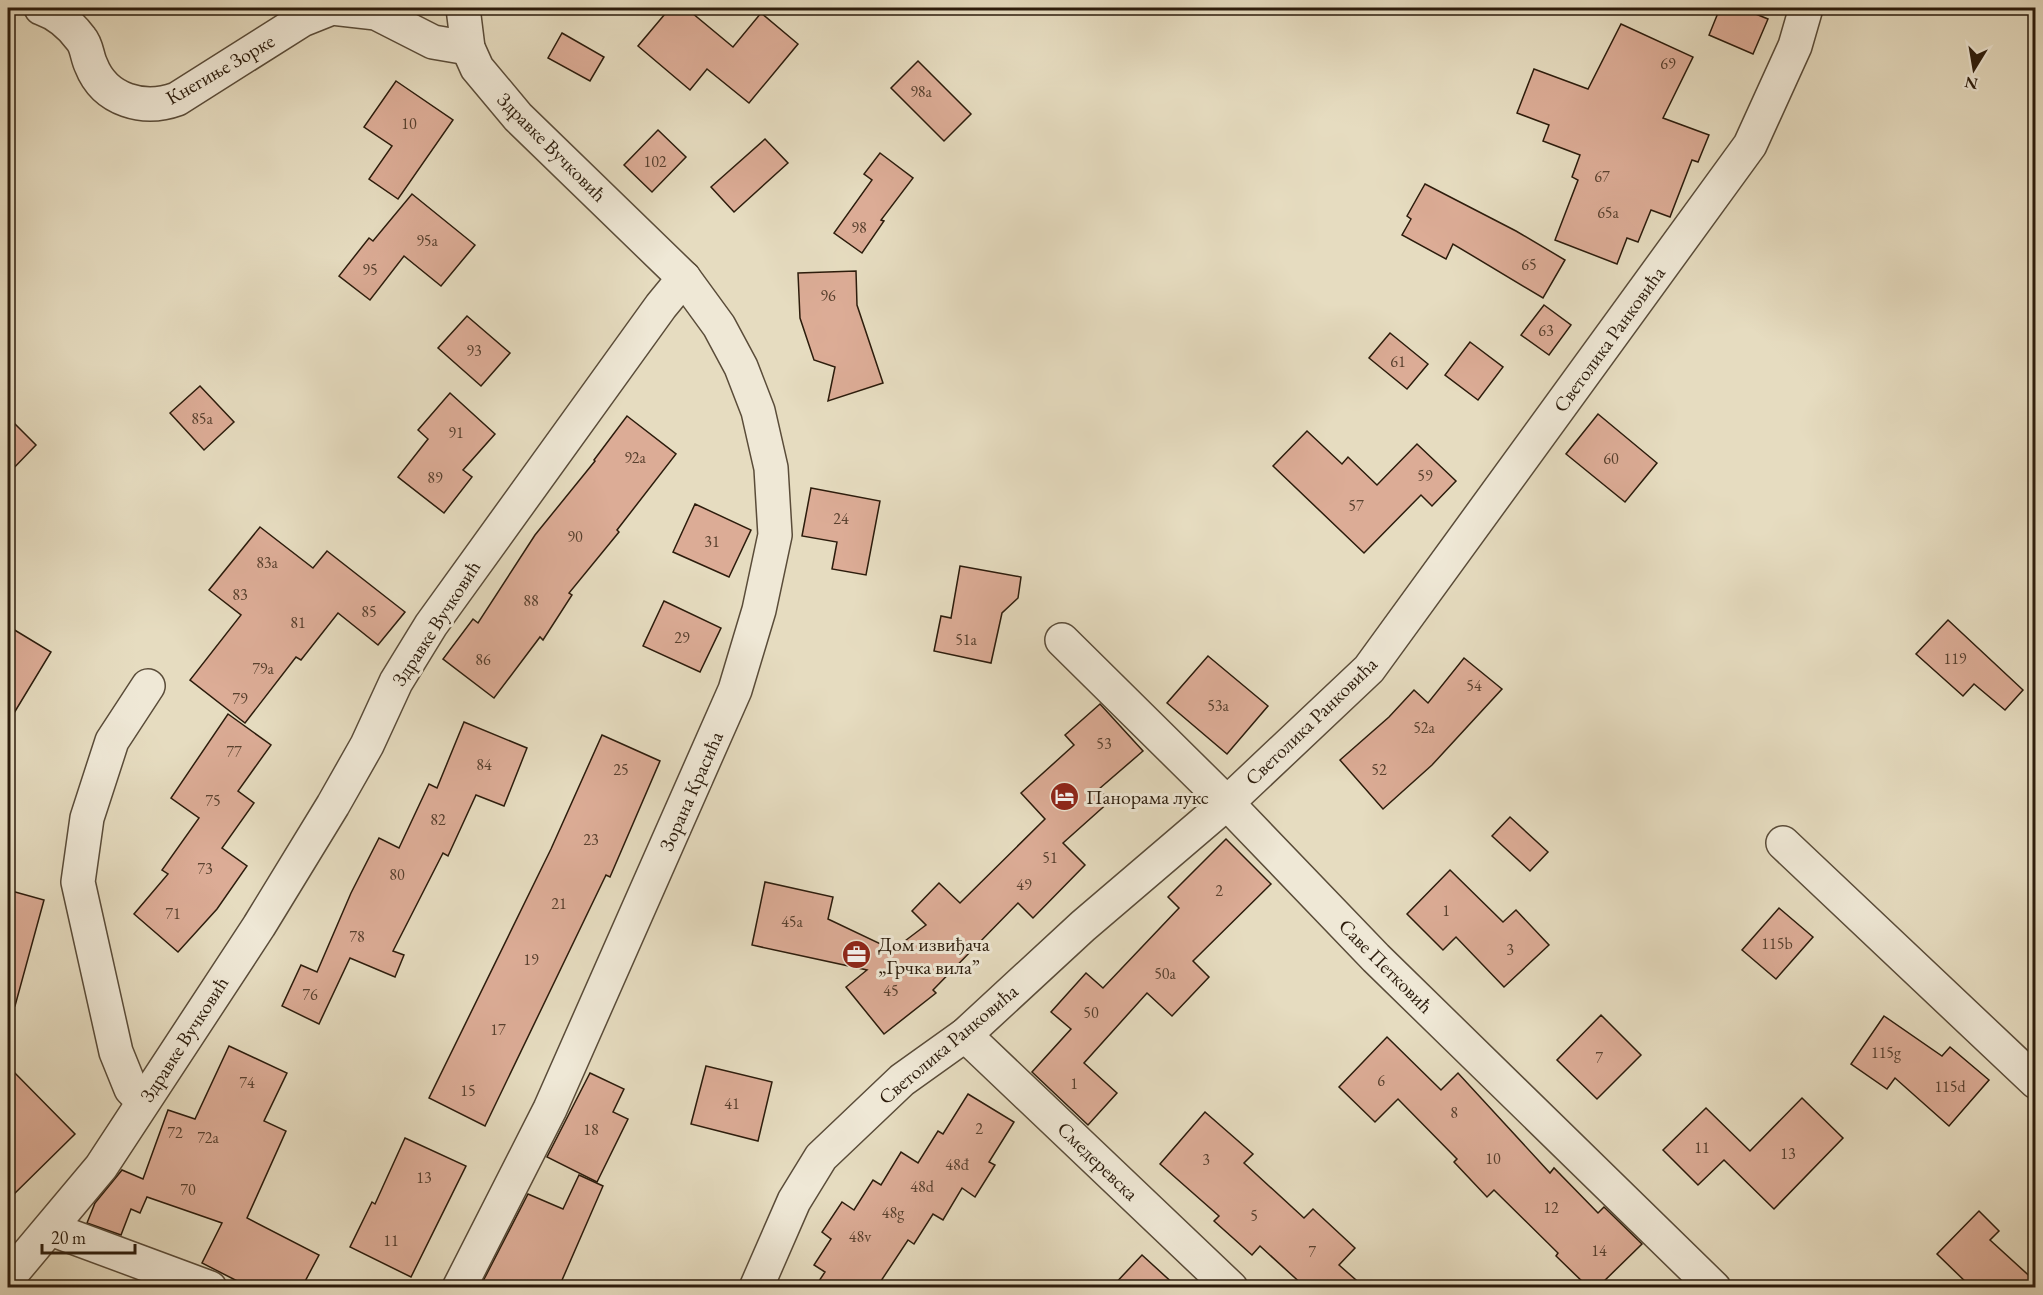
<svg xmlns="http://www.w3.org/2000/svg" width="2043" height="1295" font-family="'EB Garamond',serif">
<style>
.building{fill:#dcac96;stroke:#2c1c0c;stroke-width:1.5}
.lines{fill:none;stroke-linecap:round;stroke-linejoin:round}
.minor-casing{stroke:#5a4c39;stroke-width:36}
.minor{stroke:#efe8d6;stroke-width:33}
.labels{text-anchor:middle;stroke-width:6;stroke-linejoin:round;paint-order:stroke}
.number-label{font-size:16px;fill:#58402e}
.street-label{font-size:20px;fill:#2c1c0c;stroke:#efe8d6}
.poi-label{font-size:20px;fill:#2c1c0c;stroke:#efe8d6;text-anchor:start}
</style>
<rect width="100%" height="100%" fill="#e6dcc0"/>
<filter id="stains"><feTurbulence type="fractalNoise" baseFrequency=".00333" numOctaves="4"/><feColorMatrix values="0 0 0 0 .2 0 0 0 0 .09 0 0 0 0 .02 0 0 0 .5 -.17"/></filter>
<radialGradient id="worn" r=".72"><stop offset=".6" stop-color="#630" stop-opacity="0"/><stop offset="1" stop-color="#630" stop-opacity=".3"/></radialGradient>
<g class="building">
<path d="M 670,8 L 686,8 L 733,47 L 761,13 L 798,44 L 749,103 L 707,69 L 690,90 L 638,46 Z"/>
<path d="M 1720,8 L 1741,8 L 1768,19 L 1753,54 L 1709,35 Z"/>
<path d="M 1621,24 L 1693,57 L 1663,118 L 1709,135 L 1698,162 L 1692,160 L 1670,217 L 1651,210 L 1638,242 L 1627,238 L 1617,264 L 1555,240 L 1578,180 L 1572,177 L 1580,155 L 1543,141 L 1549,125 L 1517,113 L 1534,69 L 1588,89 Z"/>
<path d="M 562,33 L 604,57 L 590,81 L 548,58 Z"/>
<path d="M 918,61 L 971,114 L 944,141 L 891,88 Z"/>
<path d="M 396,81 L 453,120 L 398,199 L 369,179 L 392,146 L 364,127 Z"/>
<path d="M 658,130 L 686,157 L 652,192 L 624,165 Z"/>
<path d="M 765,139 L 788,163 L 734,212 L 711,187 Z"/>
<path d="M 880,153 L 913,178 L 881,220 L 884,221 L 862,253 L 834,233 L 872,180 L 864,174 Z"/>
<path d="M 1425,184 L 1516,231 L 1565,260 L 1543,298 L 1453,244 L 1446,259 L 1402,235 L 1411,219 L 1407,216 Z"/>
<path d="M 412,194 L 475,245 L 441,286 L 404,256 L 370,300 L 339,276 L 369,238 L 373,241 Z"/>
<path d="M 856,271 L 857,305 L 883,383 L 828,401 L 835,367 L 814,360 L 800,318 L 798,273 Z"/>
<path d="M 1544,305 L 1571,325 L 1549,355 L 1521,335 Z"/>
<path d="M 467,316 L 510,353 L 481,386 L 438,348 Z"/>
<path d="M 1390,333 L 1428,364 L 1407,389 L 1369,358 Z"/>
<path d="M 1470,342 L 1503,367 L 1478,400 L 1445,375 Z"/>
<path d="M 200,386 L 234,422 L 204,450 L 170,413 Z"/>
<path d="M 450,393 L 495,434 L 463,470 L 472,477 L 444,513 L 398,477 L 428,439 L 418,430 Z"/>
<path d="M 1598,414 L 1657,463 L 1625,502 L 1566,454 Z"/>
<path d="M 627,416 L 676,454 L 617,530 L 619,532 L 569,593 L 572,595 L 543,640 L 540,637 L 494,698 L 443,659 L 473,619 L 478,623 L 535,535 L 595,461 L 594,460 Z"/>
<path d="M 8,417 L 36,445 L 8,474 Z"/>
<path d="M 1307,431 L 1342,464 L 1348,457 L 1377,485 L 1417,444 L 1456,481 L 1432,506 L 1421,495 L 1364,553 L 1273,466 Z"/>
<path d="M 811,488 L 880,501 L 866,575 L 832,569 L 837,542 L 802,536 Z"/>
<path d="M 695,504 L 751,530 L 729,577 L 673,552 Z"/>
<path d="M 260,527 L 313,568 L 327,551 L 405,612 L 378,645 L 338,613 L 301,660 L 296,657 L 245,723 L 190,680 L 241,615 L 209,590 Z"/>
<path d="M 960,566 L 1021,577 L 1018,598 L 1002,613 L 991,663 L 934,651 L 941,616 L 951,618 Z"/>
<path d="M 664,601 L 721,628 L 700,672 L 643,646 Z"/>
<path d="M 1948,620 L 2023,690 L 2005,710 L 1974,684 L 1963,696 L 1916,654 Z"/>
<path d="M 8,626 L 51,652 L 8,723 Z"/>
<path d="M 1208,656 L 1268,706 L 1227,754 L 1167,703 Z"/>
<path d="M 1464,658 L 1502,689 L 1432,765 L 1383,809 L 1340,760 L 1389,717 L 1414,690 L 1428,703 Z"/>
<path d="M 1100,704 L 1143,751 L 1099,789 L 1110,801 L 1063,843 L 1085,865 L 1033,918 L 1018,903 L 933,990 L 936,993 L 884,1034 L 846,987 L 867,970 L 752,945 L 765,882 L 833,897 L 828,919 L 893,950 L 926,925 L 912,911 L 939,883 L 960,903 L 1045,819 L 1021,793 L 1074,745 L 1065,735 Z"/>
<path d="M 228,714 L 271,745 L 238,791 L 254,803 L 222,848 L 247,866 L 217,909 L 178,952 L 134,914 L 168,874 L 162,870 L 199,818 L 171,798 Z"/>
<path d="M 464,722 L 527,748 L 504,806 L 476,795 L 448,856 L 443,853 L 393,951 L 404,955 L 395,977 L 350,958 L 319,1024 L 282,1006 L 301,965 L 317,972 L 351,893 L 379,838 L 399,848 L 429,784 L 437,788 Z"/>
<path d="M 602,735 L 660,761 L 610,877 L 606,875 L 485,1126 L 429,1098 L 551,849 Z"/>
<path d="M 1510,817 L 1548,852 L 1530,871 L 1492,836 Z"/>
<path d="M 1226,839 L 1271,884 L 1193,961 L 1209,977 L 1172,1016 L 1147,993 L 1084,1063 L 1117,1093 L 1088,1125 L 1032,1072 L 1071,1029 L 1051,1012 L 1086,973 L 1103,988 L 1179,908 L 1168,897 Z"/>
<path d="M 1450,870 L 1503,922 L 1516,910 L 1549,945 L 1504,987 L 1456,937 L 1443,950 L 1407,914 Z"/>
<path d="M 8,890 L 44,900 L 15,1006 L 8,1005 Z"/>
<path d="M 1779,908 L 1813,937 L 1776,979 L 1742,950 Z"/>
<path d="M 1601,1015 L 1641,1055 L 1597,1099 L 1557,1060 Z"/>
<path d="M 1884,1016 L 1942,1056 L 1950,1047 L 1989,1080 L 1949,1126 L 1895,1078 L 1887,1089 L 1851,1064 Z"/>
<path d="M 1387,1037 L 1441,1090 L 1458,1073 L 1550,1173 L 1554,1168 L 1598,1213 L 1604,1207 L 1642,1244 L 1598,1287 L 1588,1287 L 1556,1256 L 1558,1253 L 1494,1190 L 1487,1197 L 1454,1162 L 1457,1159 L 1398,1099 L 1375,1122 L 1339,1087 Z"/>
<path d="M 229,1046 L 287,1073 L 264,1121 L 286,1131 L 247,1218 L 319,1255 L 302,1287 L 249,1287 L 202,1263 L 222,1223 L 147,1197 L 140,1213 L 131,1209 L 121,1235 L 87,1223 L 95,1203 L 122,1170 L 143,1179 L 168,1110 L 195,1119 Z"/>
<path d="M 8,1066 L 75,1134 L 8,1200 Z"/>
<path d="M 706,1066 L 772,1082 L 758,1141 L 691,1124 Z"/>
<path d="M 590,1073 L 624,1089 L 613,1112 L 628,1119 L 597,1182 L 547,1157 Z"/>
<path d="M 968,1094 L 1014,1122 L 989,1162 L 995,1165 L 975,1197 L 962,1188 L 943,1220 L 933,1214 L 914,1244 L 908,1240 L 877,1287 L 815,1287 L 825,1272 L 814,1265 L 831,1239 L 822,1232 L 842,1202 L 854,1210 L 873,1180 L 881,1185 L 901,1152 L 918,1163 L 938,1131 L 943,1134 Z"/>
<path d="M 1802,1098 L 1843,1138 L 1774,1209 L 1724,1160 L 1698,1185 L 1663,1150 L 1706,1108 L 1750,1151 Z"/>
<path d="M 1205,1112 L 1253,1154 L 1244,1163 L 1304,1218 L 1313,1209 L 1355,1248 L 1339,1265 L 1364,1287 L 1305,1287 L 1260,1246 L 1252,1255 L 1214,1221 L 1219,1216 L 1160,1164 Z"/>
<path d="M 405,1138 L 466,1166 L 411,1277 L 350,1247 L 372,1202 L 375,1204 Z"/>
<path d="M 579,1175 L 603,1186 L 559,1287 L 480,1287 L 528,1194 L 563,1209 Z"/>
<path d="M 1979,1211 L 1999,1231 L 1990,1240 L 2036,1282 L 2036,1287 L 1971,1287 L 1937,1254 Z"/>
<path d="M 1142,1255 L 1177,1287 L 1112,1287 Z"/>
</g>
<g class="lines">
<defs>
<g id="minor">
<path d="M 41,8 C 58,14 70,24 81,39 C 87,46 87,57 91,65 C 105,101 144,111 177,99 L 302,20 L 332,8 L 376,13 L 433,42 L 468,48"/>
<path d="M 1062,640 L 1227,803 L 1376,958 L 1714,1288"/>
<path d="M 1783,843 L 2036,1082"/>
<path d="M 965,1035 L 1231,1288"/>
<path d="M 143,1101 L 131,1089 L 116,1052 L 78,882 L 87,818 L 112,741 L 148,686"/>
<path d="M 51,1229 L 210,1288"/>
<path d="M 8,1278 L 101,1167 L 259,926 L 333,805 L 367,745 L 396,682 L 431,625 L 661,306 L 684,278"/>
<path d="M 459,1288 L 550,1109 L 735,690 L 759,610 L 775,535 L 771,468 L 758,411 L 741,367 L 719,326 L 684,278 L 518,117 L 477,68 L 468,48 L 463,8"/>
<path d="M 756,1288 L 794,1201 L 821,1157 L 902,1080 L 965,1035 L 1083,926 L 1227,803 L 1369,669 L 1750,145 L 1795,46 L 1806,8"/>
</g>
</defs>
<use href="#minor" class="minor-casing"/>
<use href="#minor" class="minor"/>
</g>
<defs>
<symbol id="hotel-disc" viewBox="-11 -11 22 22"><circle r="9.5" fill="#8f2418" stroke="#efe8d6"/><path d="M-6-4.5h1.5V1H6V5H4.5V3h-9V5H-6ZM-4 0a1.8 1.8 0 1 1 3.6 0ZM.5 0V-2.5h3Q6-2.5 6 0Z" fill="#fff"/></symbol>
<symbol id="office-disc" viewBox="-11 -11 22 22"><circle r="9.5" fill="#8f2418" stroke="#efe8d6"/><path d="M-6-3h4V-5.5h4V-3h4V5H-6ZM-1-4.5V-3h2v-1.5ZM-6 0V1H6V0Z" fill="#fff"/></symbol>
</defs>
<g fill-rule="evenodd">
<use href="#hotel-disc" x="1048" y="780" width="33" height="33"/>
<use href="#office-disc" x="840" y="938" width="33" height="33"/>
</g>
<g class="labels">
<g class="number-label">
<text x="1668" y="69">69</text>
<text x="921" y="97">98a</text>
<text x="409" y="129">10</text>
<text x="655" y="167">102</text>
<text x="1602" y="182">67</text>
<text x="1608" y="218">65a</text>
<text x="859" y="233">98</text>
<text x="427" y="246">95a</text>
<text x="1529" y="270">65</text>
<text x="370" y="275">95</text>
<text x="828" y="301">96</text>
<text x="1546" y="336">63</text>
<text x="474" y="356">93</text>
<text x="1398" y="367">61</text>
<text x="202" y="424">85a</text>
<text x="456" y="438">91</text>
<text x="635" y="463">92a</text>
<text x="1611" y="464">60</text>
<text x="1425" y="481">59</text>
<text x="435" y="483">89</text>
<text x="1356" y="511">57</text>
<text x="841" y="524">24</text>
<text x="575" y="542">90</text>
<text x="712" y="547">31</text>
<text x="267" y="568">83a</text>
<text x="240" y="600">83</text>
<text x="531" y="606">88</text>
<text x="369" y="617">85</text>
<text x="298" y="628">81</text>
<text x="682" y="643">29</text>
<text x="966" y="645">51a</text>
<text x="1955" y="664">119</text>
<text x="483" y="665">86</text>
<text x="263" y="674">79a</text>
<text x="1474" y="691">54</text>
<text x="240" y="704">79</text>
<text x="1218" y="711">53a</text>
<text x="1424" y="733">52a</text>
<text x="1104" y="749">53</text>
<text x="234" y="757">77</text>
<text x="484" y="770">84</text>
<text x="621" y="775">25</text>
<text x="1379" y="775">52</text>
<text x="213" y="806">75</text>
<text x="438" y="825">82</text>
<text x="591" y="845">23</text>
<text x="1050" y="863">51</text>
<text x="205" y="874">73</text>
<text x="397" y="880">80</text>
<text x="1024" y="890">49</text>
<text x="1219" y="896">2</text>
<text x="559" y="909">21</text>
<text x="1446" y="916">1</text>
<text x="173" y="919">71</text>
<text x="792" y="927">45a</text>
<text x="357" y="942">78</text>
<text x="1777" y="949">115b</text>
<text x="1510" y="955">3</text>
<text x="531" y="965">19</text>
<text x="1165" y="979">50a</text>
<text x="891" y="996">45</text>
<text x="310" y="1000">76</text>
<text x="1091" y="1018">50</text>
<text x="498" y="1035">17</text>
<text x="1886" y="1058">115g</text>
<text x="1599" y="1063">7</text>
<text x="1381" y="1086">6</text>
<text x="247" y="1088">74</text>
<text x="1074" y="1089">1</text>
<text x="1950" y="1092">115d</text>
<text x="468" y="1096">15</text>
<text x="732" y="1109">41</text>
<text x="1454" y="1118">8</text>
<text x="979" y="1134">2</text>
<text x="591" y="1135">18</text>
<text x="175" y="1138">72</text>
<text x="208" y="1143">72a</text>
<text x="1702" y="1153">11</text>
<text x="1788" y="1159">13</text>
<text x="1493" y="1164">10</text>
<text x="1206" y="1165">3</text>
<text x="957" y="1170">48đ</text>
<text x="424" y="1183">13</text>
<text x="922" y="1192">48d</text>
<text x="188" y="1195">70</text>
<text x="1551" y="1213">12</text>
<text x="893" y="1218">48g</text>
<text x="1254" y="1221">5</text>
<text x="860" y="1242">48v</text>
<text x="391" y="1246">11</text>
<text x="1599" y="1256">14</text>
<text x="1312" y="1257">7</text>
</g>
<g class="street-label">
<text transform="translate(220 69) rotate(-30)" y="7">Кнегиње Зорке</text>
<text transform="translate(552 147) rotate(45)" y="7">Здравке Вучковић</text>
<text transform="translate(1609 339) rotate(-54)" y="7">Светолика Ранковића</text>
<text transform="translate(436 623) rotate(-57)" y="7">Здравке Вучковић</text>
<text transform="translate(1311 721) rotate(-44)" y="7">Светолика Ранковића</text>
<text transform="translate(691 791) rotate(-66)" y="7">Зорана Красића</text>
<text transform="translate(1386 966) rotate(45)" y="7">Саве Петковић</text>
<text transform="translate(184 1039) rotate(-57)" y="7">Здравке Вучковић</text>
<text transform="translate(948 1044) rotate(-40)" y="7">Светолика Ранковића</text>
<text transform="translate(1098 1161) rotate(44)" y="7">Смедеревска</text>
</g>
<g class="poi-label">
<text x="1086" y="804">Панорама лукс</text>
<text x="878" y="951">Дом извиђача<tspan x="878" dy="23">„Грчка вила”</tspan></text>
</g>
</g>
<rect width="2043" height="1295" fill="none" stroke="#e6dcc0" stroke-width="30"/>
<rect x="9" y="9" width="2025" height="1277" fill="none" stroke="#2c1c0c" stroke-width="3"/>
<rect x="15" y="15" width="2013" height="1265" fill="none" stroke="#2c1c0c" stroke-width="1.5"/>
<g transform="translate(1974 69) rotate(191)" stroke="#efe8d6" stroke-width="4.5" paint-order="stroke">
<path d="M0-4.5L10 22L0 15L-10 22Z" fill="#2c1c0c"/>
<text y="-9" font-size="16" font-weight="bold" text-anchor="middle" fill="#2c1c0c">N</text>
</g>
<path d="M42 1244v9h93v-9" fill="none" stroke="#2c1c0c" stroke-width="3"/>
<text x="51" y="1244" font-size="18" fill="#2c1c0c" stroke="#efe8d6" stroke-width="4.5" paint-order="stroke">20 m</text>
<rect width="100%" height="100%" filter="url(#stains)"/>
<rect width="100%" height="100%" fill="url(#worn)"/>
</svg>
